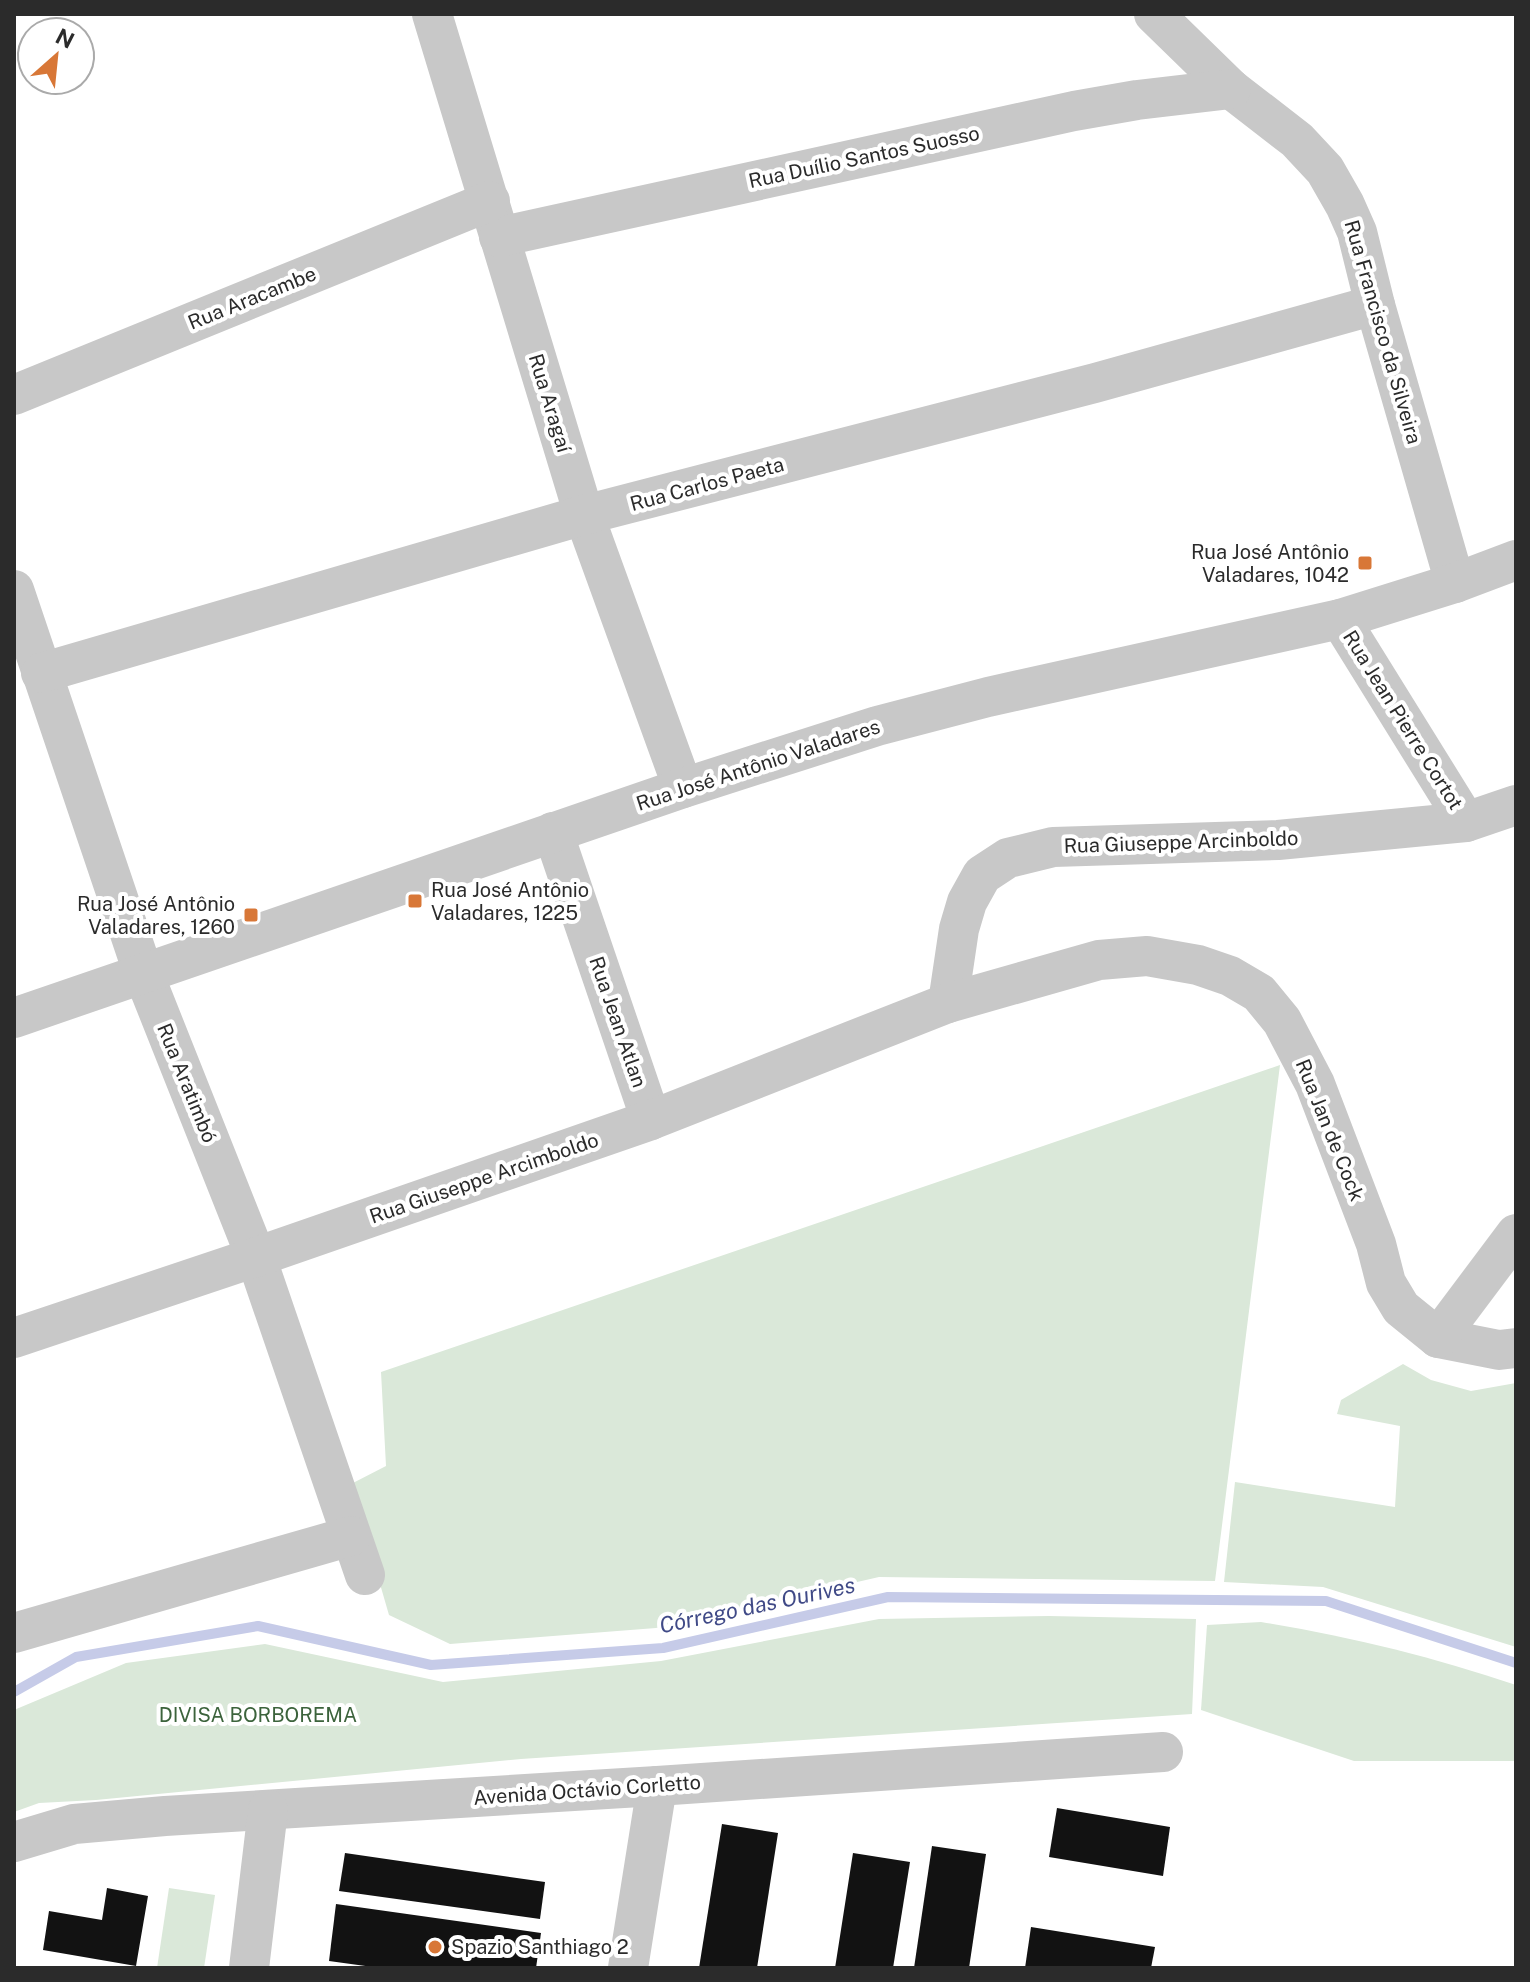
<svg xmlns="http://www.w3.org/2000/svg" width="1530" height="1982" font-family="'Public Sans',sans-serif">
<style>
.green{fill:#dae8d9}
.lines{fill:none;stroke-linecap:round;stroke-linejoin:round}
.stream{stroke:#c6cbe8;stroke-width:10}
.building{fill:#121212}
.minor{stroke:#c8c8c8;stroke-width:40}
.poi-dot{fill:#d87737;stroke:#fff;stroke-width:3}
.labels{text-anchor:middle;stroke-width:8;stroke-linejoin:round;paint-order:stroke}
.street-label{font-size:20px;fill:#2b2b2b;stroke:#fff}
.poi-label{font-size:20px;fill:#2b2b2b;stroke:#fff;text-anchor:end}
.park-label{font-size:20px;fill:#3c633c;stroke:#fff}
.water-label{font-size:22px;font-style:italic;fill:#404a87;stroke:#fff}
</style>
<rect width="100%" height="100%" fill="#fff"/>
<g class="green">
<path d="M 1280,1065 L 1215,1581 L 879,1577 L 656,1628 L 450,1644 L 389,1615 L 351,1484 L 386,1466 L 381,1372 Z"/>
<path d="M 1403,1364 L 1431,1380 L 1471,1391 L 1516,1383 L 1516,1647 L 1323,1587 L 1224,1582 L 1235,1482 L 1395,1507 L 1400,1426 L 1337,1414 L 1341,1400 Z"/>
<path d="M 1049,1616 L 1196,1619 L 1192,1714 L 521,1759 L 96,1800 L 39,1803 L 14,1812 L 14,1710 L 126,1663 L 265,1644 L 443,1682 L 661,1661 L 879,1619 Z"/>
<path d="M 1261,1622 C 1348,1636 1433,1657 1516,1685 L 1516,1761 L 1354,1761 L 1201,1710 L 1207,1625 Z"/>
<path d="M 169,1888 L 215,1895 L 204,1968 L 157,1968 Z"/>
</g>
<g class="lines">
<path class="stream" d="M 14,1692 L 76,1657 L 258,1626 L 431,1665 L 663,1648 L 888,1597 L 1326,1601 L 1516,1663"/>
</g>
<g class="building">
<path d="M 1057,1808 L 1170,1827 L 1163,1876 L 1049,1857 Z"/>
<path d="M 722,1824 L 778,1833 L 757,1968 L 699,1968 Z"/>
<path d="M 932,1846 L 986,1854 L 969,1968 L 914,1968 Z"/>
<path d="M 345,1853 L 545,1882 L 540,1919 L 339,1891 Z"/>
<path d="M 853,1853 L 910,1862 L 893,1968 L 835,1968 Z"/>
<path d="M 107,1888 L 148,1896 L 136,1966 L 43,1950 L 49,1911 L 102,1920 Z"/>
<path d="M 336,1904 L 541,1933 L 536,1968 L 380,1968 L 329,1961 Z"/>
<path d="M 1031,1927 L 1155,1947 L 1151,1968 L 1025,1968 Z"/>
</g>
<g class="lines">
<g class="minor">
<path d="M 432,14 L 584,515 L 683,788"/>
<path d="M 1154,14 L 1231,89 L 1297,140 L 1325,170 L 1345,205 L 1357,232 L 1375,305 L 1455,583"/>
<path d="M 499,237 L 1074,111 L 1137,100 L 1231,89"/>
<path d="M 14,395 L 490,201"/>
<path d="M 14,590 L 144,975 L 256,1257 L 365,1575"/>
<path d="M 1340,619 L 1466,822"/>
<path d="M 41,673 L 584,515 L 1095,383 L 1375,305"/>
<path d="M 553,832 L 651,1120"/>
<path d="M 948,1003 L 959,929 L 967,902 L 982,875 L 1008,858 L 1053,847 L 1278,840 L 1466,822 L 1516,805"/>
<path d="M 14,1018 L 683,788 L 877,726 L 988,697 L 1340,619 L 1455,583 L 1516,560"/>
<path d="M 14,1338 L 256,1257 L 651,1120 L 948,1003 L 1099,960 L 1147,956 L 1198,965 L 1230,976 L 1259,993 L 1282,1021 L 1315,1084 L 1376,1244 L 1386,1283 L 1401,1308 L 1438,1338 L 1499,1350 L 1516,1348"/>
<path d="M 1438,1338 L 1516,1234"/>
<path d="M 14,1633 L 351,1536"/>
<path d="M 14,1842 L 74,1824 L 165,1816 L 657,1786 L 1163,1752"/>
<path d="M 249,1968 L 268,1810"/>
<path d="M 628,1968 L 657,1786"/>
</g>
</g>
<g class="poi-dot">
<rect x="1357" y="555" width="16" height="16" rx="4"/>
<rect x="407" y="893" width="16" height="16" rx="4"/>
<rect x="243" y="907" width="16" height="16" rx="4"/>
<circle cx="435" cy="1947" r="8"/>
</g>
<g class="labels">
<g class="street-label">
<text transform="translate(864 157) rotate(-12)" y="7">Rua Duílio Santos Suosso</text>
<text transform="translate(252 298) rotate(-22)" y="7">Rua Aracambe</text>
<text transform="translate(1383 332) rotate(74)" y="7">Rua Francisco da Silveira</text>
<text transform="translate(550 403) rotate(73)" y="7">Rua Aragaí</text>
<text transform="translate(707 484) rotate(-15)" y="7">Rua Carlos Paeta</text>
<text transform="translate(1403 720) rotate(58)" y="7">Rua Jean Pierre Cortot</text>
<text transform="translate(758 765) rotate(-18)" y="7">Rua José Antônio Valadares</text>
<text transform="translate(1181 842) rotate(-2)" y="7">Rua Giuseppe Arcinboldo</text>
<text transform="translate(618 1022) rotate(71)" y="7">Rua Jean Atlan</text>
<text transform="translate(187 1083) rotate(68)" y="7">Rua Aratimbó</text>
<text transform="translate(1330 1130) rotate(68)" y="7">Rua Jan de Cock</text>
<text transform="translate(484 1178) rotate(-19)" y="7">Rua Giuseppe Arcimboldo</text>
<text transform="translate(587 1790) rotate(-4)" y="7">Avenida Octávio Corletto</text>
</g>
<g class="poi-label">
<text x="1349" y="559">Rua José Antônio<tspan x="1349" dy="23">Valadares, 1042</tspan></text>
<text x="431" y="897" text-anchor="start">Rua José Antônio<tspan x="431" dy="23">Valadares, 1225</tspan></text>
<text x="235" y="911">Rua José Antônio<tspan x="235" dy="23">Valadares, 1260</tspan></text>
<text x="451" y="1954" text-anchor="start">Spazio Santhiago 2</text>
</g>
<g class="park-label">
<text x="258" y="1722">DIVISA BORBOREMA</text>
</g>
<g class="water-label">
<text transform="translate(757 1605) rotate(-12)" y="8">Córrego das Ourives</text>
</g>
</g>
<rect width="1530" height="1982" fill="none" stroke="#2b2b2b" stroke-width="32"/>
<g transform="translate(56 56) rotate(27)"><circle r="38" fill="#ffffff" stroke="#aaaaaa" stroke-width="2"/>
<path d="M0-6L14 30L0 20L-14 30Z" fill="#d87737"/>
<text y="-12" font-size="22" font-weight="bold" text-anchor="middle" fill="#2b2b2b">N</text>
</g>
</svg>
